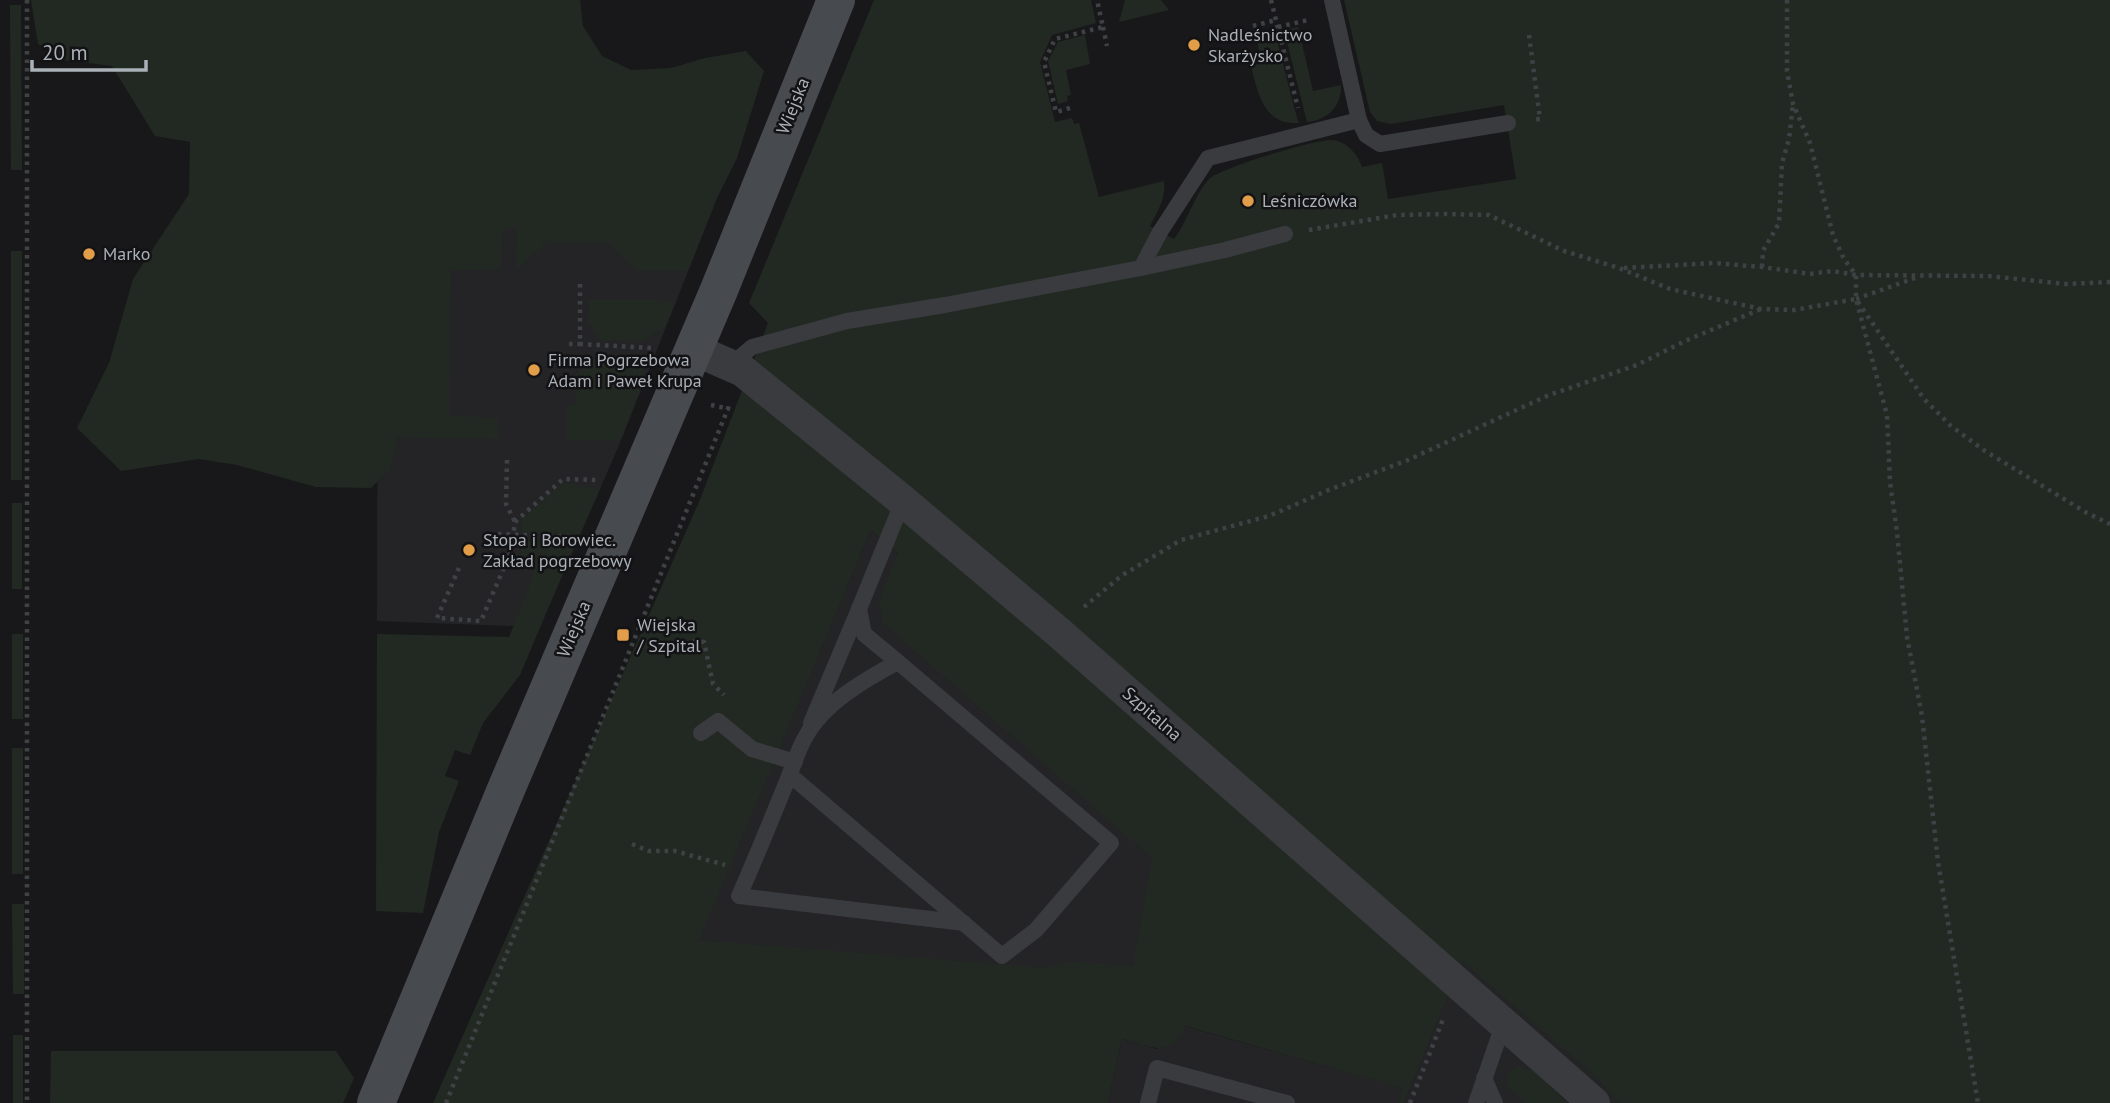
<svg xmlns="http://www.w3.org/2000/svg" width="2110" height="1103" font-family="'PT Sans',sans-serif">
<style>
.built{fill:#242427}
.green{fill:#222922;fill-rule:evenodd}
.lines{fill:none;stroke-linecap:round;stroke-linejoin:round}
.path{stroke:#3f4245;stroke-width:4.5;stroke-dasharray:3.5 5;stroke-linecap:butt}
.lane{stroke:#393b3e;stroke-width:16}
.street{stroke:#393b3e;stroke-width:32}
.secondary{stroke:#474a4e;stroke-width:38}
.poi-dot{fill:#e29d48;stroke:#131315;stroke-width:2.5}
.labels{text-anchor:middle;stroke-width:5;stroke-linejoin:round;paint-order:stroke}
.poi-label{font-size:18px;fill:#abb1b8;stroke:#131315;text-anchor:start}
.street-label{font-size:18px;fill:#abb1b8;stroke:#131315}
</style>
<rect width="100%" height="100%" fill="#18181a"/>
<g class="built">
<path d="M 378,197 L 716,201 L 620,443 L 540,627 L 377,621 Z"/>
<path d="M 871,530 L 1187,802 L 1142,982 L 698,940 Z"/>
<path d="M 1467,947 L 1641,1103 L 1404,1103 Z"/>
<path d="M 1184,1026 L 1403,1088 L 1399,1103 L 1108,1103 L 1122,1039 L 1156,1049 Z"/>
</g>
<g class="green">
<path d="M 31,0 L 580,0 L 583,26 L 602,56 L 631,70 L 671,68 L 705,58 L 746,51 L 764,71 L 737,158 L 716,200 L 688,271 L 637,271 L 609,243 L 546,243 L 516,270 L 517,228 L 502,230 L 501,269 L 451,270 L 449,415 L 498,418 L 498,439 L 397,437 L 391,468 L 371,488 L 316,487 L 237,465 L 199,459 L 121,471 L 77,428 L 109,363 L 133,279 L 189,194 L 190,142 L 155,136 L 112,66 L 64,60 L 38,44 Z"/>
<path d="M 874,0 L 1091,0 L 1096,23 L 1052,35 L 1040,62 L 1055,122 L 1072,118 L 1074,124 L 1079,123 L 1099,197 L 1164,181 C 1166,199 1158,210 1150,226 L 1174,239 C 1188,221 1193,197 1209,179 C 1220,168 1316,139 1332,140 C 1346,141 1358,154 1362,167 L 1382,163 L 1388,199 L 1516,179 L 1504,105 L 1391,124 L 1377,121 L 1370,112 L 1344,0 L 2110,0 L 2110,1103 L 1620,1103 L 1595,1076 L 1462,961 L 1404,1103 L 1399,1103 L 1402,1088 L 1185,1026 C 1170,1059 1151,1047 1122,1039 L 1108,1103 L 433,1103 L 699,502 L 768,323 L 749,303 ZM 871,530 L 898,553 L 879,602 L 883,623 L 1152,858 L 1133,966 L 1070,962 L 1045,968 L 699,940 Z"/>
<path d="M 1125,0 L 1161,0 L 1169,10 L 1119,22 Z"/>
<path d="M 10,5 L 21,5 L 22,170 L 11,170 Z"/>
<path d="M 1298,27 L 1313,91 L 1341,85 C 1342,106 1328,120 1307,122 L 1284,30 Z"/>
<path d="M 1275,33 L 1297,118 L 1299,123 C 1263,125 1258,93 1251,66 L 1262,63 L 1256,37 Z"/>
<path d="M 1085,35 L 1090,64 L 1066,70 L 1071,95 L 1067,96 L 1068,101 L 1058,104 L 1048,61 L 1058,42 Z"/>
<rect x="11" y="251" width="11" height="229"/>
<path d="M 589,300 L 660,300 L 674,304 L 665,327 L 642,341 L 599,340 L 588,321 Z"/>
<path d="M 598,357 L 640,358 L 645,378 L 620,441 L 567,440 L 567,406 L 576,405 L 576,375 Z"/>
<path d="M 563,482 L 600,489 L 580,534 L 522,534 L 521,521 Z"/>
<rect x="12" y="503" width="10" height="86"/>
<path d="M 577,540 L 520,675 L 483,723 L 470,755 L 455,750 L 445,776 L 459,781 L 439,832 L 423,913 L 376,911 L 377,634 L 509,637 L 533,577 L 533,565 L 509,565 L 514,554 L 522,552 L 523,541 Z"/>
<rect x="12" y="634" width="11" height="85"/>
<rect x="12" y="748" width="11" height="126"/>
<path d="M 12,904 L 24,904 L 24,994 L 13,994 Z"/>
<rect x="13" y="1035" width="10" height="68"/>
<path d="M 51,1051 L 336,1051 L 354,1078 L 343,1103 L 50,1103 Z"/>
<path d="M 1518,1066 C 1537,1068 1553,1091 1567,1103 L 1525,1103 L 1506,1085 L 1509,1073 Z"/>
</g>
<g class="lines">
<g class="path">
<path d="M 27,0 L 27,1103"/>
<path d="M 1271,0 L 1298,108"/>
<path d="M 1787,0 L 1787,71 L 1793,104 L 1810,143 L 1833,235 L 1844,259 L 1856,275 L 1856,299 L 1887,415 L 1890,482 L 1897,532 L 1907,637 L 1922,716 L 1938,862 L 1978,1103"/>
<path d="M 1253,26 L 1276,20"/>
<path d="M 1103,27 L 1107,46"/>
<path d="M 1278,27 L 1308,20"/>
<path d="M 1529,35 L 1540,119 L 1533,120"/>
<path d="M 1070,108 L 1056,112 L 1044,62 L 1055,39 L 1103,27 L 1097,0"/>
<path d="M 1309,230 L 1397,215 L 1445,214 L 1489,215 L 1564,251 L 1619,268 L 1670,289 L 1761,309 L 1794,310 L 1856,299 L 1924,399 L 1951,426 L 1985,451 L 2087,513 L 2110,524"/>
<path d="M 1762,267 L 1763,251 L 1779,223 L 1782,163 L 1789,139 L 1793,104"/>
<path d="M 1624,268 L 1714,263 L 1762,267 L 1810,274 L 1832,271 L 1856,275 L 1988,276 L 2066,284 L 2110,282"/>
<path d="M 580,284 L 580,344 L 652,348"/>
<path d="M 1856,299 L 1915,278"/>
<path d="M 569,344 L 580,344"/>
<path d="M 711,405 L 730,409"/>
<path d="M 507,460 L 506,504 L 515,522"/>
<path d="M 498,534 L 573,537"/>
<path d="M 459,568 L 437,618 L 481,621 L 511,551 L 515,522 L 563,479 L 596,480"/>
<path d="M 1084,607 L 1121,576 L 1181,540 L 1269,516 L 1331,489 L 1408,460 L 1549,395 L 1637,365 L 1685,341 L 1761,309"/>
<path d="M 693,641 L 704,642 L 713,684 L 724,695"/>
<path d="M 632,844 L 649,851 L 675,851 L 725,865"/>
<path d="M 446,1103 L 729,406"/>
<path d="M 1410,1103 L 1444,1017"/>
</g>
<g class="lane">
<path d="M 1359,120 L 1366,135 L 1380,144 L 1508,123"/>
<path d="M 1141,268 L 1160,232 L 1208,158 L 1359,120 L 1332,0"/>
<path d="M 731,365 L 752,347 L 847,321 L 945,305 L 1141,268 L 1225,250 L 1285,234"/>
<path d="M 898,662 L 864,634 L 859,609 L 903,501"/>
<path d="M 811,723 L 859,609"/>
<path d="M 701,733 L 718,721 L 752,749 L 795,762"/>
<path d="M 790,775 L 1002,956 L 1036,930 L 1111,843 L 898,662 C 866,679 824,703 806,736 C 797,751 792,770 785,786 C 770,823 755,860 739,896 L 964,923"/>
<path d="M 1484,1078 L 1495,1103"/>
<path d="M 1148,1103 L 1157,1068 L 1287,1103"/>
<path d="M 1476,1103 L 1504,1022"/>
</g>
<path class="street" d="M 693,349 L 743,371 L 903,501 L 1057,631 L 1594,1103"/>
<path class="secondary" d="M 376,1103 L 507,787 L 719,290 L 836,0"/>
</g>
<g class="poi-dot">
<circle cx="1194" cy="45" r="7"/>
<circle cx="1248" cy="201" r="7"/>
<circle cx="89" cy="254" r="7"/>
<circle cx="534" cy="370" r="7"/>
<circle cx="469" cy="550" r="7"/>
<rect x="616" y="628" width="14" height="14" rx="3.5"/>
</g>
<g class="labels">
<g class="poi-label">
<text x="1208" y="41">Nadleśnictwo<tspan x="1208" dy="21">Skarżysko</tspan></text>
<text x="1262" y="207">Leśniczówka</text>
<text x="103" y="260">Marko</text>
<text x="548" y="366">Firma Pogrzebowa<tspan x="548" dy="21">Adam i Paweł Krupa</tspan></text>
<text x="483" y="546">Stopa i Borowiec.<tspan x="483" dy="21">Zakład pogrzebowy</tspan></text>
<text x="637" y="631">Wiejska<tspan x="637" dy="21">/ Szpital</tspan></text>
</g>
<g class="street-label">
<text transform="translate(793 106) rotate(-68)" y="6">Wiejska</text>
<text transform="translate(574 629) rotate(-67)" y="6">Wiejska</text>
<text transform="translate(1152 714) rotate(41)" y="6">Szpitalna</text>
</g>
</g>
<path d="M32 60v10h114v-10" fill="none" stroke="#abb1b8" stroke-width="3.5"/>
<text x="42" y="60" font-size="21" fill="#abb1b8" stroke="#131315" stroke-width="5" paint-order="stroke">20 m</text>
</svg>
